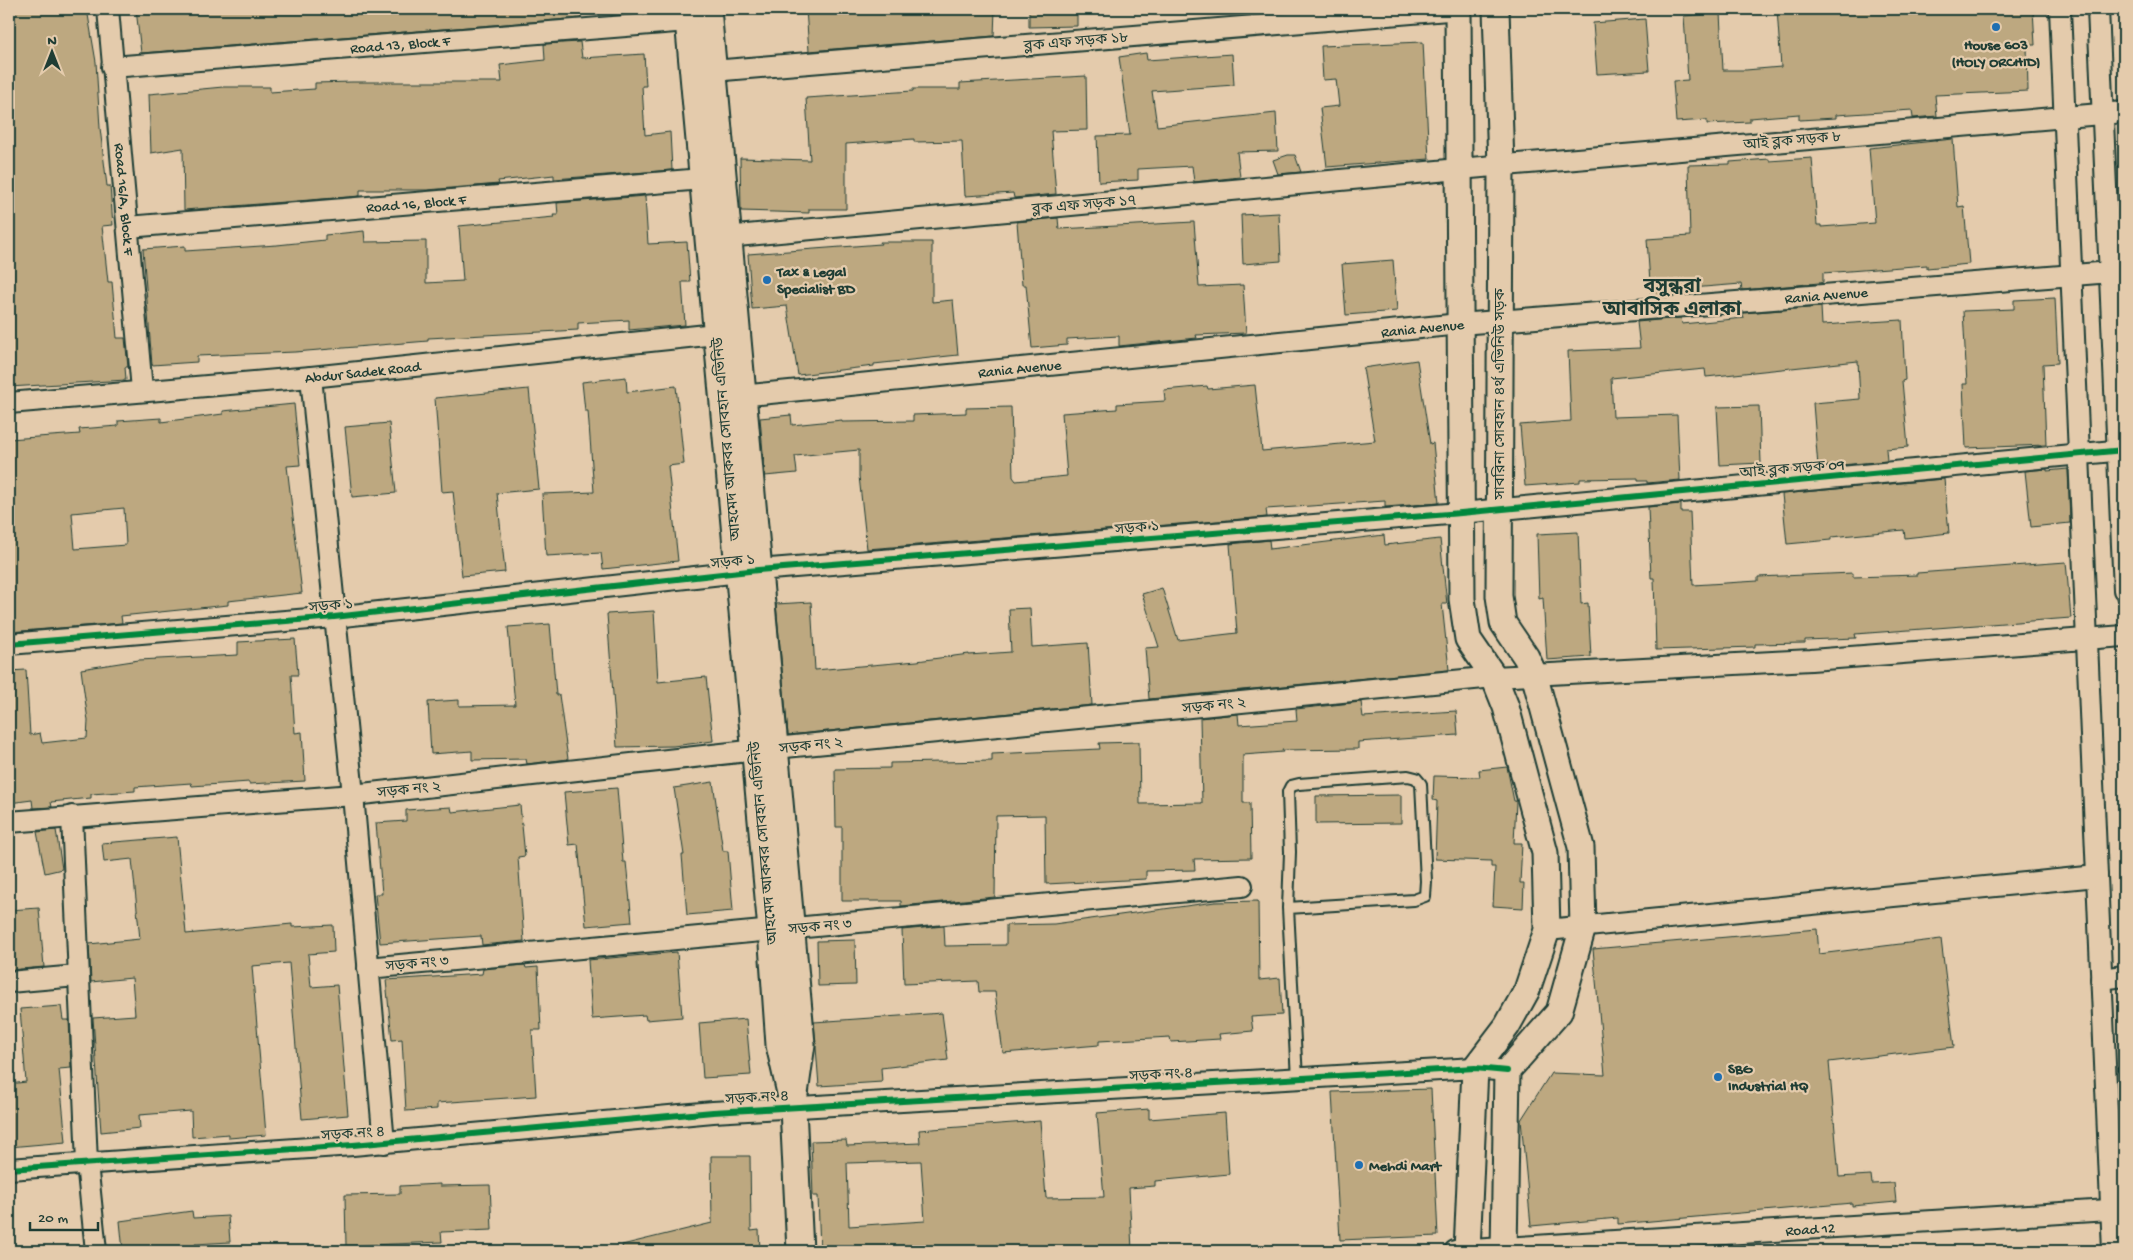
<svg xmlns="http://www.w3.org/2000/svg" width="2133" height="1260" font-family="'Gochi Hand','Noto Sans Bengali',sans-serif">
<style>
.building{fill:#bda880;stroke:#1f3d34;fill-rule:evenodd}
.lines{fill:none;stroke-linecap:round;stroke-linejoin:round}
.service-casing{stroke:#1f3d34;stroke-width:14}
.minor-casing{stroke:#1f3d34;stroke-width:24}
.tertiary-casing{stroke:#1f3d34;stroke-width:29}
.service{stroke:#e4cbac;stroke-width:10}
.minor{stroke:#e4cbac;stroke-width:20}
.tertiary{stroke:#e4cbac;stroke-width:25}
.cycleway-casing{stroke:#e4cbac;stroke-width:9}
.cycleway{stroke:#00873e;stroke-width:6}
.poi-dot{fill:#1f6fb2;stroke:#e4cbac;stroke-width:2}
.labels{text-anchor:middle;stroke-width:4.5;stroke-linejoin:round;paint-order:stroke}
.street-label{font-size:15px;fill:#1f3d34;stroke:#e4cbac}
.poi-label{font-size:15px;font-weight:bold;fill:#1f3d34;stroke:#e4cbac;text-anchor:start}
.district-label{font-size:20px;font-weight:bold;fill:#1f3d34;stroke:#e4cbac}
</style>
<rect width="100%" height="100%" fill="#e4cbac"/>
<filter id="ink" filterUnits="userSpaceOnUse"><feTurbulence type="fractalNoise" baseFrequency=".02" numOctaves="2"/><feDisplacementMap in="SourceGraphic" scale="10" xChannelSelector="R" yChannelSelector="G"/><feConvolveMatrix kernelMatrix="1 2 1 2 8 2 1 2 1" color-interpolation-filters="sRGB"/></filter>
<g filter="url(#ink)">
<g class="building">
<path d="M 9,9 L 87,9 L 96,62 L 100,128 L 107,186 L 110,186 L 113,225 L 102,226 L 108,282 L 112,282 L 117,338 L 125,338 L 128,367 L 125,367 L 126,380 L 9,387 L 9,291 L 14,290 L 9,218 Z"/>
<path d="M 136,9 L 581,9 L 581,18 L 141,53 Z"/>
<path d="M 806,9 L 995,9 L 994,36 L 809,51 Z"/>
<path d="M 1029,9 L 1077,9 L 1077,26 L 1029,27 Z"/>
<path d="M 1777,9 L 2033,9 L 2035,45 L 2027,45 L 2028,91 L 1935,95 L 1937,116 L 1913,118 L 1912,110 L 1836,115 L 1836,118 L 1799,120 L 1799,114 L 1750,118 L 1750,122 L 1707,124 L 1707,120 L 1676,122 L 1673,81 L 1688,80 L 1684,16 L 1720,13 L 1723,70 L 1746,70 L 1781,67 Z"/>
<path d="M 1645,19 L 1649,71 L 1597,74 L 1593,23 Z"/>
<path d="M 580,42 L 582,58 L 644,54 L 646,86 L 642,86 L 645,135 L 670,132 L 672,170 L 554,179 L 554,175 L 498,181 L 499,184 L 427,190 L 360,190 L 360,196 L 184,210 L 183,148 L 151,153 L 149,94 L 223,87 L 270,87 L 270,92 L 315,89 L 315,83 L 352,82 L 502,82 L 500,65 L 545,60 L 544,44 Z"/>
<path d="M 1423,42 L 1429,159 L 1327,167 L 1320,108 L 1339,106 L 1336,79 L 1323,80 L 1321,46 Z"/>
<path d="M 1146,53 L 1147,60 L 1232,54 L 1234,85 L 1152,91 L 1157,126 L 1276,113 L 1278,151 L 1237,152 L 1240,177 L 1194,182 L 1192,166 L 1138,169 L 1138,180 L 1099,182 L 1097,136 L 1130,135 L 1119,57 Z"/>
<path d="M 1086,76 L 1087,130 L 1051,131 L 1056,194 L 1014,198 L 1013,193 L 965,196 L 962,141 L 914,142 L 914,139 L 846,144 L 846,209 L 809,209 L 809,213 L 741,211 L 740,158 L 810,160 L 806,98 L 913,91 L 913,89 L 960,89 L 960,83 Z"/>
<path d="M 1953,139 L 1958,207 L 1964,206 L 1969,264 L 1927,268 L 1927,265 L 1823,273 L 1823,282 L 1819,283 L 1742,290 L 1741,284 L 1679,289 L 1679,295 L 1651,297 L 1647,239 L 1690,236 L 1688,165 L 1730,164 L 1730,162 L 1769,159 L 1769,161 L 1812,158 L 1817,225 L 1821,225 L 1821,227 L 1875,223 L 1869,148 Z"/>
<path d="M 1288,155 L 1295,155 L 1301,172 L 1278,174 L 1273,160 Z"/>
<path d="M 645,196 L 648,244 L 687,242 L 690,282 L 682,282 L 685,325 L 629,330 L 629,320 L 578,323 L 578,330 L 428,338 L 428,341 L 295,352 L 197,356 L 197,362 L 152,365 L 143,249 L 185,246 L 185,251 L 277,245 L 325,240 L 325,235 L 364,231 L 365,242 L 426,241 L 426,283 L 463,281 L 459,226 L 554,217 L 553,215 L 558,215 L 557,203 Z"/>
<path d="M 1279,213 L 1281,261 L 1243,264 L 1241,215 Z"/>
<path d="M 1058,218 L 1059,229 L 1194,222 L 1199,287 L 1243,285 L 1246,333 L 1196,335 L 1197,338 L 1119,346 L 1119,336 L 1067,339 L 1067,345 L 1032,348 L 1026,285 L 1022,285 L 1017,222 Z"/>
<path d="M 880,242 L 932,242 L 932,302 L 953,300 L 958,355 L 874,364 L 874,366 L 798,375 L 787,306 L 752,309 L 748,254 L 881,244 Z"/>
<path d="M 1393,260 L 1397,311 L 1346,315 L 1342,264 Z"/>
<path d="M 2055,298 L 2058,363 L 2043,364 L 2046,445 L 1966,448 L 1963,384 L 1967,384 L 1963,311 L 2014,309 L 2014,300 Z"/>
<path d="M 1821,307 L 1822,325 L 1902,320 L 1905,380 L 1902,381 L 1908,447 L 1886,449 L 1887,461 L 1818,467 L 1813,403 L 1860,399 L 1858,361 L 1706,377 L 1705,369 L 1611,378 L 1613,417 L 1677,415 L 1680,480 L 1647,483 L 1647,481 L 1638,481 L 1638,478 L 1580,479 L 1580,482 L 1525,486 L 1520,425 L 1571,421 L 1568,351 L 1640,348 L 1637,322 L 1681,318 L 1682,324 L 1744,318 L 1743,313 Z"/>
<path d="M 1417,360 L 1430,444 L 1433,443 L 1439,503 L 1385,507 L 1385,501 L 1266,509 L 1267,517 L 867,549 L 859,476 L 859,450 L 795,456 L 797,473 L 765,476 L 760,418 L 791,415 L 792,425 L 842,420 L 842,422 L 913,421 L 913,415 L 966,413 L 966,408 L 1011,407 L 1013,477 L 1016,481 L 1067,476 L 1062,413 L 1117,409 L 1117,404 L 1165,401 L 1164,390 L 1207,386 L 1208,389 L 1255,385 L 1262,451 L 1375,441 L 1363,368 Z"/>
<path d="M 626,377 L 627,392 L 676,386 L 684,464 L 668,466 L 678,561 L 603,569 L 601,553 L 546,556 L 542,494 L 594,492 L 588,411 L 585,411 L 582,382 Z"/>
<path d="M 529,389 L 539,489 L 497,493 L 505,572 L 462,576 L 453,491 L 442,492 L 435,398 Z"/>
<path d="M 294,404 L 300,465 L 287,466 L 302,593 L 228,601 L 228,605 L 121,616 L 122,623 L 9,632 L 9,439 L 80,434 L 79,429 L 118,426 L 118,421 L 161,418 L 161,422 L 223,414 L 223,411 ZM 124,508 L 126,545 L 75,549 L 72,513 Z"/>
<path d="M 1759,406 L 1761,463 L 1720,465 L 1717,407 Z"/>
<path d="M 389,423 L 396,493 L 352,497 L 345,427 Z"/>
<path d="M 2047,469 L 2047,471 L 2068,469 L 2070,523 L 2031,527 L 2025,471 Z"/>
<path d="M 1944,479 L 1949,533 L 1905,538 L 1904,530 L 1831,537 L 1831,540 L 1787,544 L 1782,494 Z"/>
<path d="M 1681,504 L 1681,512 L 1690,512 L 1693,585 L 1758,581 L 1758,577 L 1853,573 L 1853,577 L 1917,575 L 1917,573 L 2066,562 L 2071,618 L 1855,634 L 1856,638 L 1805,640 L 1805,643 L 1755,644 L 1755,647 L 1656,650 L 1654,578 L 1651,578 L 1648,507 Z"/>
<path d="M 1578,532 L 1581,604 L 1588,603 L 1591,657 L 1547,660 L 1543,598 L 1539,599 L 1537,534 Z"/>
<path d="M 1384,535 L 1385,545 L 1440,539 L 1447,604 L 1442,604 L 1449,670 L 1149,699 L 1145,648 L 1159,647 L 1142,594 L 1162,588 L 1178,640 L 1237,633 L 1230,544 L 1269,540 L 1270,549 Z"/>
<path d="M 811,602 L 815,670 L 917,661 L 969,654 L 969,655 L 1011,652 L 1009,609 L 1030,608 L 1032,647 L 1088,643 L 1092,705 L 788,735 L 776,604 Z"/>
<path d="M 654,611 L 658,682 L 706,677 L 713,741 L 673,746 L 617,747 L 607,614 Z"/>
<path d="M 550,624 L 556,695 L 559,695 L 568,759 L 527,764 L 526,759 L 472,760 L 472,751 L 431,754 L 428,702 L 459,700 L 459,706 L 515,705 L 508,627 Z"/>
<path d="M 295,639 L 298,675 L 291,675 L 295,733 L 302,732 L 305,781 L 249,784 L 249,782 L 192,786 L 191,783 L 135,787 L 135,791 L 91,794 L 91,798 L 51,802 L 52,807 L 33,808 L 32,800 L 9,803 L 9,671 L 26,670 L 30,735 L 40,733 L 42,743 L 87,738 L 88,721 L 81,669 L 139,660 L 238,655 L 238,642 Z"/>
<path d="M 1361,702 L 1363,717 L 1456,711 L 1458,735 L 1358,742 L 1358,749 L 1282,750 L 1283,752 L 1243,755 L 1243,803 L 1250,803 L 1251,858 L 1194,859 L 1195,870 L 1146,871 L 1146,879 L 1046,884 L 1045,815 L 996,816 L 995,897 L 901,906 L 901,901 L 842,901 L 842,827 L 836,827 L 835,769 L 890,768 L 890,763 L 992,761 L 992,754 L 1100,749 L 1099,743 L 1139,742 L 1140,804 L 1202,803 L 1200,718 L 1238,714 L 1239,725 L 1297,721 L 1296,709 Z"/>
<path d="M 1507,767 L 1514,801 L 1516,801 L 1514,843 L 1522,843 L 1520,883 L 1524,883 L 1523,908 L 1493,906 L 1495,867 L 1491,867 L 1491,861 L 1435,859 L 1437,801 L 1433,800 L 1434,776 L 1480,777 L 1479,770 Z"/>
<path d="M 713,782 L 723,851 L 728,851 L 733,911 L 687,915 L 682,855 L 684,855 L 674,788 Z"/>
<path d="M 617,788 L 623,862 L 626,862 L 632,922 L 586,926 L 578,844 L 569,845 L 564,792 Z"/>
<path d="M 1401,795 L 1401,823 L 1316,824 L 1316,796 Z"/>
<path d="M 520,805 L 525,856 L 518,857 L 524,941 L 482,945 L 481,936 L 380,943 L 375,894 L 382,894 L 376,823 L 406,821 L 406,810 L 451,807 L 452,812 Z"/>
<path d="M 56,830 L 62,869 L 45,873 L 37,832 Z"/>
<path d="M 177,837 L 186,934 L 292,924 L 292,927 L 333,925 L 334,952 L 308,954 L 311,987 L 337,985 L 348,1115 L 302,1119 L 289,963 L 252,966 L 266,1135 L 229,1138 L 229,1134 L 192,1137 L 191,1111 L 139,1115 L 140,1128 L 101,1132 L 93,1018 L 135,1015 L 132,978 L 91,982 L 89,944 L 140,939 L 132,859 L 104,862 L 102,843 Z"/>
<path d="M 1258,901 L 1259,980 L 1280,978 L 1282,1015 L 1251,1017 L 1253,1031 L 1219,1034 L 1220,1039 L 1171,1042 L 1170,1037 L 1099,1041 L 1099,1045 L 1003,1053 L 995,992 L 979,992 L 978,981 L 904,984 L 902,930 L 944,926 L 945,946 L 1006,945 L 1006,925 L 1054,924 L 1215,902 Z"/>
<path d="M 39,908 L 44,967 L 9,970 L 9,910 Z"/>
<path d="M 1817,929 L 1819,954 L 1941,939 L 1954,1047 L 1829,1062 L 1839,1177 L 1871,1175 L 1872,1184 L 1894,1183 L 1896,1202 L 1852,1206 L 1852,1203 L 1618,1224 L 1618,1218 L 1531,1226 L 1521,1120 L 1551,1073 L 1605,1075 L 1593,949 Z"/>
<path d="M 855,940 L 856,985 L 818,986 L 817,941 Z"/>
<path d="M 677,952 L 682,1017 L 646,1020 L 645,1015 L 592,1019 L 588,960 Z"/>
<path d="M 525,965 L 526,968 L 538,967 L 541,1030 L 532,1030 L 536,1096 L 437,1103 L 437,1109 L 406,1111 L 402,1039 L 392,1040 L 386,980 L 482,974 L 483,969 Z"/>
<path d="M 61,1006 L 63,1020 L 69,1020 L 71,1068 L 59,1069 L 66,1142 L 9,1147 L 9,1084 L 26,1082 L 20,1009 Z"/>
<path d="M 942,1013 L 948,1060 L 881,1068 L 882,1082 L 819,1086 L 814,1022 Z"/>
<path d="M 746,1019 L 751,1075 L 703,1078 L 699,1023 Z"/>
<path d="M 1431,1089 L 1438,1236 L 1340,1240 L 1332,1092 Z"/>
<path d="M 1149,1109 L 1149,1119 L 1225,1113 L 1229,1174 L 1155,1181 L 1155,1186 L 1129,1188 L 1132,1251 L 820,1251 L 818,1196 L 813,1196 L 811,1141 L 846,1140 L 847,1146 L 920,1143 L 919,1130 L 1040,1121 L 1046,1198 L 1104,1197 L 1097,1113 ZM 921,1161 L 925,1221 L 849,1226 L 847,1163 Z"/>
<path d="M 711,1156 L 750,1156 L 751,1231 L 759,1230 L 760,1251 L 623,1251 L 622,1245 L 712,1223 Z"/>
<path d="M 440,1184 L 440,1186 L 490,1185 L 492,1230 L 441,1232 L 442,1242 L 346,1246 L 345,1195 L 400,1194 L 400,1186 Z"/>
<path d="M 192,1211 L 193,1218 L 228,1216 L 230,1242 L 195,1244 L 196,1251 L 123,1251 L 120,1221 Z"/>
</g>
<g class="lines">
<defs>
<path id="service" d="M 1288,908 L 1414,900 L 1425,896 L 1426,881 L 1421,784 L 1416,778 L 1408,776 L 1299,784 L 1291,786 L 1288,792 L 1290,852 L 1288,908 L 1297,1079"/>
<g id="minor">
<path id="s1" d="M 108,9 L 142,390"/>
<path d="M 2060,9 L 2113,1251"/>
<path d="M 2098,9 L 2124,590"/>
<path id="s2" d="M 112,67 L 688,21"/>
<path d="M 700,72 L 1460,9"/>
<path id="s3" d="M 128,227 L 702,179"/>
<path d="M 715,238 L 1459,169 L 2124,112"/>
<path d="M 311,377 L 353,795 L 384,1143"/>
<path id="s4" d="M 730,397 L 1460,324 L 2124,271"/>
<path id="s5" d="M 9,403 L 311,377 L 716,334"/>
<path d="M 9,644 L 334,617 L 758,570 L 1461,513 L 2124,450"/>
<path d="M 72,816 L 87,1163 L 96,1251"/>
<path d="M 9,822 L 353,795 L 775,748 L 1494,677 L 1811,660 L 2124,636"/>
<path d="M 1547,930 L 2097,876"/>
<path d="M 368,968 L 1242,886"/>
<path d="M 2101,979 L 2124,976"/>
<path d="M 9,982 L 77,976"/>
<path d="M 9,1169 L 353,1145 L 713,1112 L 1475,1068 L 1507,1071"/>
<path id="s6" d="M 1455,1251 L 2124,1209"/>
</g>
<g id="tertiary">
<path d="M 687,9 L 771,930 L 779,1045 L 790,1093"/>
<path d="M 708,9 L 802,1044 L 793,1108 L 800,1251"/>
<path d="M 1458,9 L 1462,599 L 1468,639 L 1494,677 L 1506,707 L 1545,853 L 1547,930 L 1527,990 L 1507,1026 L 1475,1068 L 1467,1251"/>
<path d="M 1496,9 L 1501,166 L 1499,596 L 1503,623 L 1526,657 L 1534,674 L 1581,847 L 1583,927 L 1559,1012 L 1507,1071 L 1504,1251"/>
</g>
</defs>
<use href="#service" class="service-casing"/>
<use href="#minor" class="minor-casing"/>
<use href="#tertiary" class="tertiary-casing"/>
<use href="#service" class="service"/>
<use href="#minor" class="minor"/>
<use href="#tertiary" class="tertiary"/>
<defs>
<g id="cycleway">
<path d="M 9,644 L 334,617 L 758,570 L 1461,513 L 2124,450"/>
<path d="M 9,1169 L 353,1145 L 713,1112 L 1475,1068 L 1507,1071"/>
</g>
</defs>
<use href="#cycleway" class="cycleway-casing"/>
<use href="#cycleway" class="cycleway"/>
</g>
</g>
<g class="poi-dot">
<circle cx="1996" cy="27" r="5"/>
<circle cx="767" cy="280" r="5"/>
<circle cx="1718" cy="1077" r="5"/>
<circle cx="1359" cy="1165" r="5"/>
</g>
<g class="labels">
<g class="street-label">
<text transform="translate(1076 41) rotate(-5)" y="5">ব্লক এফ সড়ক ১৮</text>
<text dy="5" stroke="none"><textPath href="#s2" startOffset="289">Road 13, Block F</textPath></text>
<text transform="translate(1792 140) rotate(-5)" y="5">আই ব্লক সড়ক ৮</text>
<text dy="5" stroke="none"><textPath href="#s1" startOffset="191">Road 16/A, Block F</textPath></text>
<text dy="5" stroke="none"><textPath href="#s3" startOffset="289">Road 16, Block F</textPath></text>
<text transform="translate(1084 204) rotate(-5)" y="5">ব্লক এফ সড়ক ১৭</text>
<text dy="5" stroke="none"><textPath href="#s4" startOffset="1101">Rania Avenue</textPath></text>
<text dy="5" stroke="none"><textPath href="#s4" startOffset="696">Rania Avenue</textPath></text>
<text dy="5" stroke="none"><textPath href="#s4" startOffset="291">Rania Avenue</textPath></text>
<text dy="5" stroke="none"><textPath href="#s5" startOffset="355">Abdur Sadek Road</textPath></text>
<text transform="translate(1499 394) rotate(-90)" y="5">সাবরিনা সোবহান ৪র্থ এভিনিউ সড়ক</text>
<text transform="translate(726 439) rotate(-95)" y="5">আহমেদ আকবর সোবহান এভিনিউ</text>
<text transform="translate(1792 468) rotate(-5)" y="5">আই ব্লক সড়ক 09</text>
<text transform="translate(1137 527) rotate(-5)" y="5">সড়ক ১</text>
<text transform="translate(733 561) rotate(-6)" y="5">সড়ক ১</text>
<text transform="translate(331 605) rotate(-5)" y="5">সড়ক ১</text>
<text transform="translate(1214 705) rotate(-6)" y="5">সড়ক নং ২</text>
<text transform="translate(811 745) rotate(-6)" y="5">সড়ক নং ২</text>
<text transform="translate(409 789) rotate(-6)" y="5">সড়ক নং ২</text>
<text transform="translate(763 843) rotate(-95)" y="5">আহমেদ আকবর সোবহান এভিনিউ</text>
<text transform="translate(820 926) rotate(-5)" y="5">সড়ক নং ৩</text>
<text transform="translate(417 963) rotate(-5)" y="5">সড়ক নং ৩</text>
<text transform="translate(1161 1074) rotate(-3)" y="5">সড়ক নং ৪</text>
<text transform="translate(757 1097) rotate(-3)" y="5">সড়ক নং ৪</text>
<text transform="translate(353 1133) rotate(-4)" y="5">সড়ক নং ৪</text>
<text dy="5" stroke="none"><textPath href="#s6" startOffset="356">Road 12</textPath></text>
</g>
<g class="poi-label">
<text x="1996" y="49" text-anchor="middle">House 603<tspan x="1996" dy="17">(HOLY ORCHID)</tspan></text>
<text x="777" y="276">Tax &amp; Legal<tspan x="777" dy="17">Specialist BD</tspan></text>
<text x="1728" y="1073">SBG<tspan x="1728" dy="17">Industrial HQ</tspan></text>
<text x="1369" y="1170">Mehdi Mart</text>
</g>
<g class="district-label">
<text x="1672" y="292">বসুন্ধরা<tspan x="1672" dy="23">আবাসিক এলাকা</tspan></text>
</g>
</g>
<rect width="2133" height="1260" fill="none" stroke="#e4cbac" stroke-width="30"/>
<rect x="15" y="15" width="2103" height="1230" fill="none" stroke="#1f3d34" stroke-width="2" filter="url(#ink)"/>
<g transform="translate(52 52)" stroke="#e4cbac" stroke-width="4" paint-order="stroke">
<path d="M0-4L9 19L0 12L-9 19Z" fill="#1f3d34"/>
<text y="-8" font-size="14" font-weight="bold" text-anchor="middle" fill="#1f3d34">N</text>
</g>
<path d="M30 1222v8h68v-8" fill="none" stroke="#1f3d34" stroke-width="2.5"/>
<text x="38" y="1222" font-size="15" fill="#1f3d34" stroke="#e4cbac" stroke-width="4" paint-order="stroke">20 m</text>
</svg>
